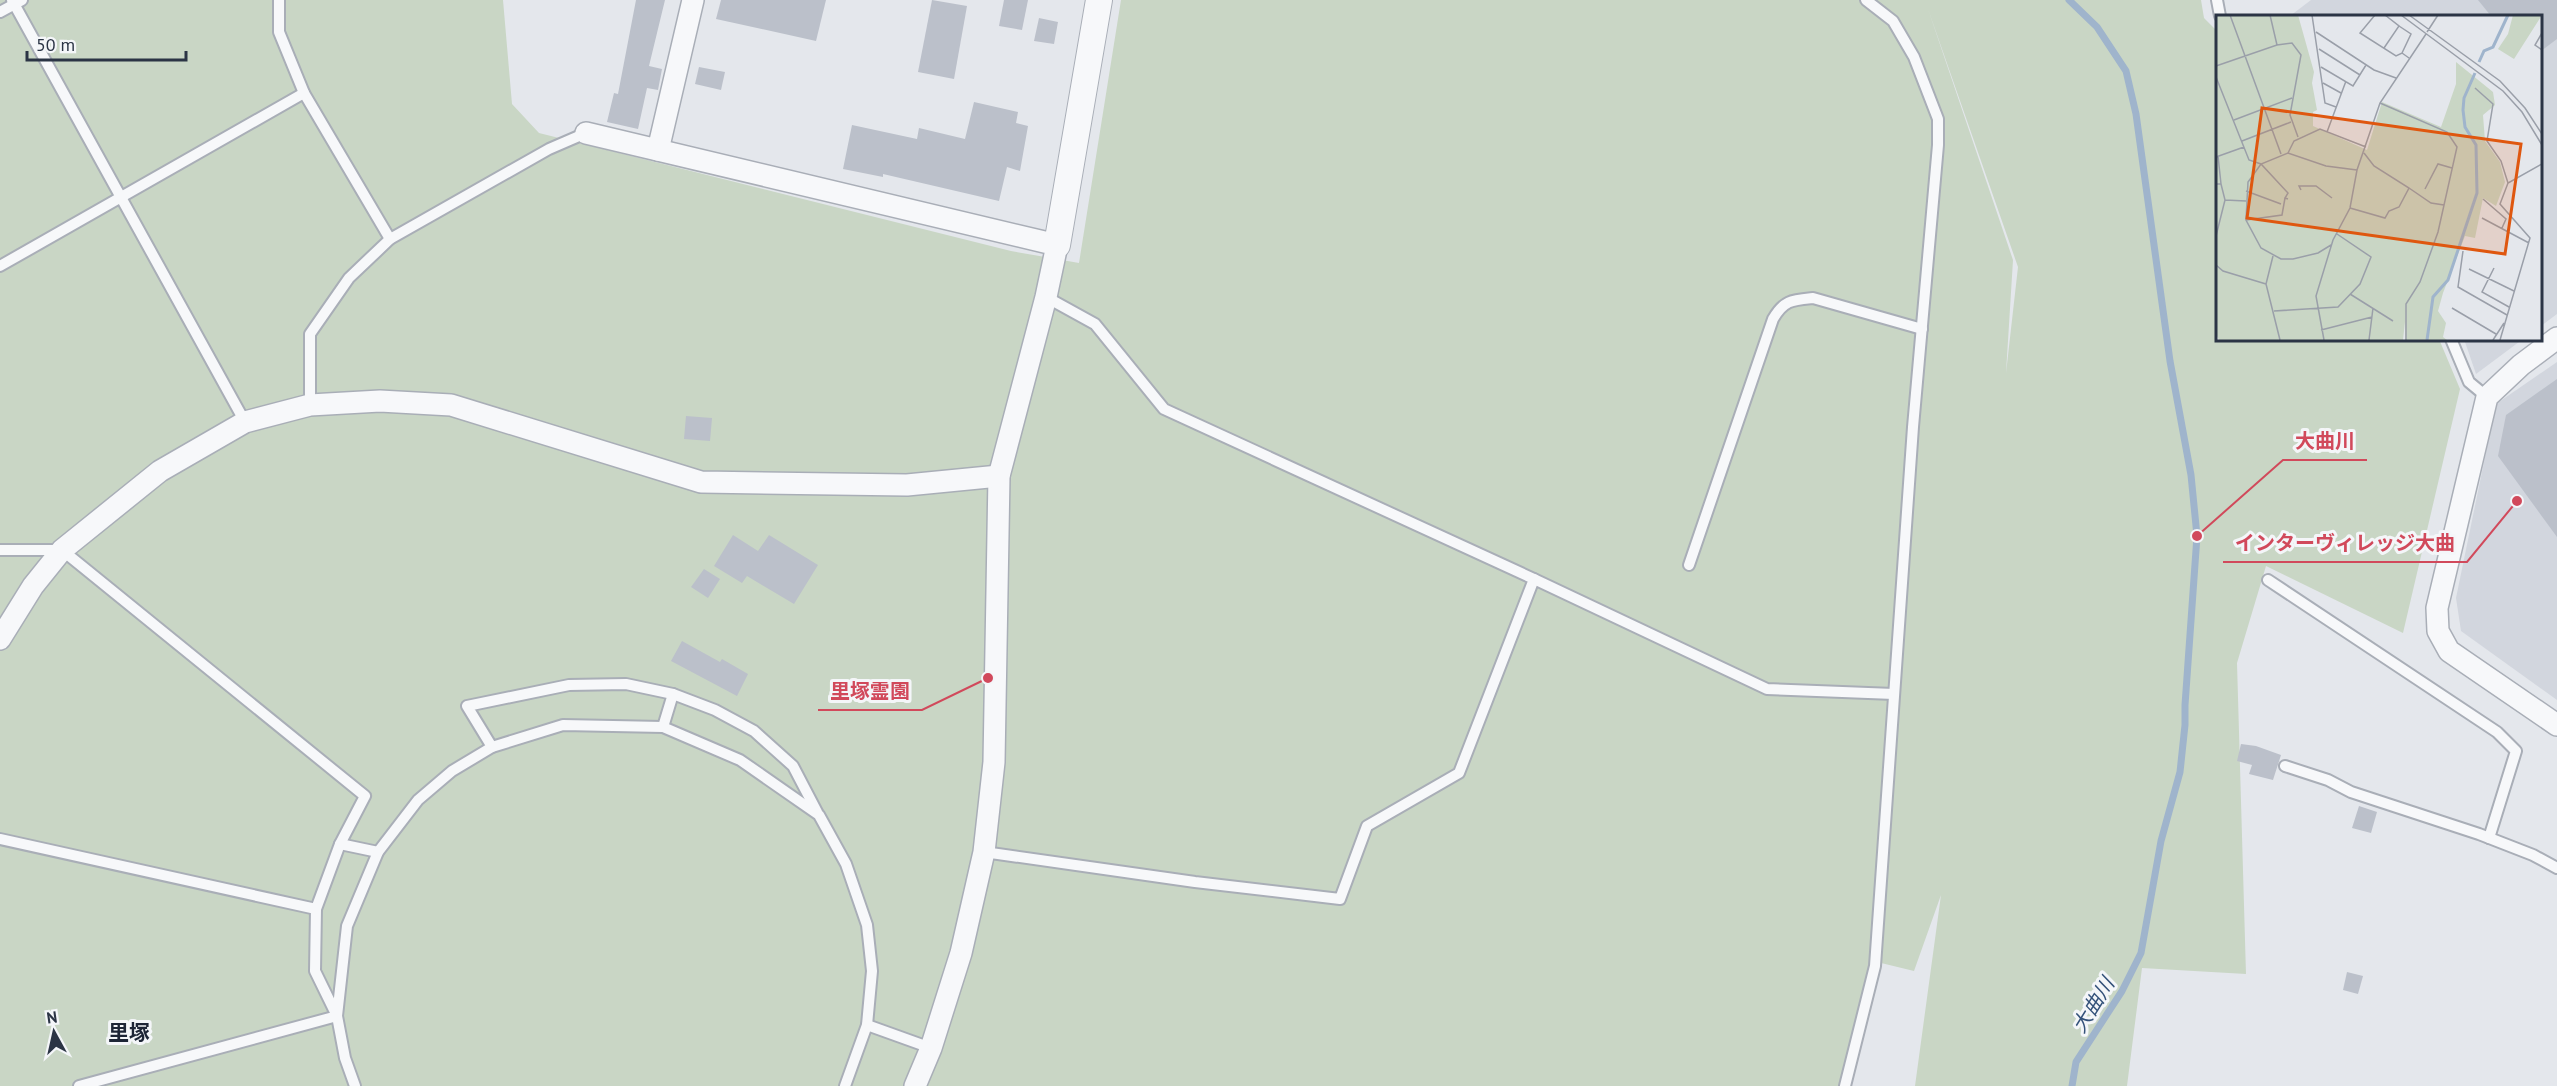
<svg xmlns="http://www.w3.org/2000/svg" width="2557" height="1086" font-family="'PT Sans','Noto Sans JP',sans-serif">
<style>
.built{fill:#d2d6de}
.green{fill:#c9d6c5;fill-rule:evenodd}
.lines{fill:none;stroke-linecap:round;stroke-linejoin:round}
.stream{stroke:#9fb4cc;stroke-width:7}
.building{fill:#bbc0ca}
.service-casing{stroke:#a9aeb7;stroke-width:14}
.minor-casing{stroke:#a9aeb7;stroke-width:24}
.tertiary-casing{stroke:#a9aeb7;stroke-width:28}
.service{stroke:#f7f8fa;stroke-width:10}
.minor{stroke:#f7f8fa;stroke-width:21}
.tertiary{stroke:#f7f8fa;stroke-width:26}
.labels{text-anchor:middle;stroke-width:6;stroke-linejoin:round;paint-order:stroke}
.water-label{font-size:20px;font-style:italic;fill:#34527a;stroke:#f4f6f9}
.quarter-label{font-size:21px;font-weight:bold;fill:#1d2536;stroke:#f4f6f9}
.inset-river{fill:none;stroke:#9fb4cc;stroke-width:3}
.inset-road{fill:none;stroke:#9a9fa9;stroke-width:1.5}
.view{fill:#df570f;fill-opacity:0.15;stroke:#df570f;stroke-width:3}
.inset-edge{fill:none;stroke:#2b3445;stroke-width:3}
.leader{fill:none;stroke:#d1495b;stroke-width:2}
.callout-dot{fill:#d1495b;stroke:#f4f6f9;stroke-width:2}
.callout-label{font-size:20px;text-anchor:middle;font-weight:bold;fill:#d1495b;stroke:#f4f6f9;stroke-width:6;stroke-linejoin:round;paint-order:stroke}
</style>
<rect width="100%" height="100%" fill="#e4e7ec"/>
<g class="built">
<path d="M 2311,0 L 2557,0 L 2557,314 L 2541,326 L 2540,16 L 2290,16 Z"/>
<path d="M 2464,339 L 2523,339 L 2476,374 Z"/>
<path d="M 2557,362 L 2557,700 L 2461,631 L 2456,598 L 2496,404 Z"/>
</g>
<path class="green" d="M 0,0 L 503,0 L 512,104 L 539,133 L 1011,251 L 1079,263 L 1121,0 L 2201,0 L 2204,18 L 2218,32 L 2218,339 L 2439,339 L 2460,389 L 2403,633 L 2266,566 L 2237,663 L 2246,974 L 2142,968 L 2127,1086 L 1915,1086 L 1941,895 L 1914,971 L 1877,962 L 1851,1086 L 0,1086 ZM 1928,9 L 2018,267 L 2006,373 L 2013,260 Z"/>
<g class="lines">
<path class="stream" d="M 2069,0 L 2097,27 L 2126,71 L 2136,114 L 2170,361 L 2191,475 L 2197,536 L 2185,705 L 2185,725 L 2180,772 L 2161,841 L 2141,953 L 2122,991 L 2076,1062 L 2072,1086"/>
</g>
<g class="building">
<path d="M 636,0 L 665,0 L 649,66 L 662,69 L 658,90 L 647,88 L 638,129 L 607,122 L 614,93 L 618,94 Z"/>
<path d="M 721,0 L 826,0 L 816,41 L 716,19 Z"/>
<path d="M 932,0 L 967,6 L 954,79 L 918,72 Z"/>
<path d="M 1004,0 L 1028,0 L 1022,30 L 999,26 Z"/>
<path d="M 2478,0 L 2557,0 L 2557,39 L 2541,51 L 2541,16 L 2491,16 Z"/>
<path d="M 1039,18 L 1058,22 L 1054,44 L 1034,41 Z"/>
<path d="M 699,67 L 725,72 L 721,90 L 695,84 Z"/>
<path d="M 974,102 L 1018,112 L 1016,123 L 1028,126 L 1020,171 L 1007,167 L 999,201 L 883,174 L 883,177 L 843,169 L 852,125 L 917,139 L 919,128 L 965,139 Z"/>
<path d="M 2557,379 L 2557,537 L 2498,456 L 2506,415 Z"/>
<path d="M 686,416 L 712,418 L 710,441 L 684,439 Z"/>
<path d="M 733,535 L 758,551 L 769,535 L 818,565 L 794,604 L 747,576 L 742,583 L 714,566 Z"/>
<path d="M 704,569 L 720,579 L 708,598 L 691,587 Z"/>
<path d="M 682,641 L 720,662 L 722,659 L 748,674 L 737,696 L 671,661 Z"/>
<path d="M 2241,744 L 2256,746 L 2281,755 L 2273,780 L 2249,774 L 2252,765 L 2237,761 Z"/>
<path d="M 2359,806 L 2377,812 L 2371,833 L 2352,828 Z"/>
<path d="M 2347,972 L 2363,976 L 2358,994 L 2343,990 Z"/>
</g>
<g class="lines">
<defs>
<g id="service">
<path d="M 12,0 L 245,422"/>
<path d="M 279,0 L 279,32 L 304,93 L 390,239"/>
<path d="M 2217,0 L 2220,16"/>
<path d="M 0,12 L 22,0"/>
<path d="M 0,266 L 304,93"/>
<path d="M 2451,339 L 2469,382 L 2487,397"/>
<path d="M 310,405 L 310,334 L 349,278 L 390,239 L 549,149 L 586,133"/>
<path d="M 0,550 L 62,550 L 365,796 L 340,844 L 378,852"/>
<path d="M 1689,565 L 1773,319 C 1784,300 1792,300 1813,298 L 1922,329"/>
<path d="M 1534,579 L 1767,689 L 1894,694"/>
<path d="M 2268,580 L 2497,732 L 2516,751 L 2489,838"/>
<path d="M 663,727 L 673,694"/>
<path d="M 492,747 L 467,706 L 569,685 L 626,684 L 673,694 L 715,710 L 754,731 L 793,766 L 817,812"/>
<path d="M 2285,766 L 2328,780 L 2351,792 L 2479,834 L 2533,855 L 2557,868"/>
<path d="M 0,839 L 316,909"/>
<path d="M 984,852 L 1195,882 L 1340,899 L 1367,826 L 1459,773 L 1534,579 L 1164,409 L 1095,324 L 1046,297"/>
<path d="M 867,1025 L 931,1048"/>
<path d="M 79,1086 L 337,1016 L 315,971 L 316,909 L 340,844"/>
<path d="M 355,1086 L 345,1058 L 337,1016 L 347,926 L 378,852 L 418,800 L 452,771 L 492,747 L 563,725 L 663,727 L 740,760 L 819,815 L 846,864 L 867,925 L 872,971 L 867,1025 L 845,1086"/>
<path d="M 1845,1086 L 1875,966 L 1913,427 L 1938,145 L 1938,119 L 1914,57 L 1893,21 L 1866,0"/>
</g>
<g id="minor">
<path d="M 586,133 L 1057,245 L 1046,297 L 999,476 L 994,762 L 984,852 L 961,953 L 931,1048 L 915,1086"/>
<path d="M 658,150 L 693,0"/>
<path d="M 2557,338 L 2521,365 L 2487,397 L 2437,608 L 2438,631 L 2449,651 L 2557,725"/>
<path d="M 0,639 L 33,586 L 62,550 L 160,471 L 245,422 L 310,405 L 380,401 L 451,405 L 701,482 L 907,485 L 999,476"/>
</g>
<path id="tertiary" d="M 1057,245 L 1099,0"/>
</defs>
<use href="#service" class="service-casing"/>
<use href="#minor" class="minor-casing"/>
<use href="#tertiary" class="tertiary-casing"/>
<use href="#service" class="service"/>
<use href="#minor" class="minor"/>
<use href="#tertiary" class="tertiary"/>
</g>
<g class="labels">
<g class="water-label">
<text transform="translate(2093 1005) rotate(-58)" y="7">大曲川</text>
</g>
<g class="quarter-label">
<text x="129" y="1040">里塚</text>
</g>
</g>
<g transform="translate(2216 15)">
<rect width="326" height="326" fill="#e4e7ec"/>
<path d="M 0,0 L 82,0 L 98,57 L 96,68 L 101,95 L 97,97 L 97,111 L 151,135 L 166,87 L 225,112 L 240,69 L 240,47 L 277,77 L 279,90 L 267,100 L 269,126 L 284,147 L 289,167 L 280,191 L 267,183 L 259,223 L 249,221 L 227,278 L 222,296 L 230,308 L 227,322 L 231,325 L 189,325 L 189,307 L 187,325 L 3,325 L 0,319 ZM 297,0 L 326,0 L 298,44 L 282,34 L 292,19 Z" fill="#c9d6c5"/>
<path class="inset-river" d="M 263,47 L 268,36 L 277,32 L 292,0M 211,325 L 217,282 L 232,265 L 261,178 L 260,130 L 249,112 L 247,95 L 248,83 L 259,58"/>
<path class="inset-road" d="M 14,0 L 65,139M 96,0 L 109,88 L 120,92M 159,0 L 144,18 L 180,41 L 186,38 L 193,43M 185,0 L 287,76 L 306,97 L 326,130M 193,0 L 284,66 L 309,93 L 326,119M 183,11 L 195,19 L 186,38M 100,17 L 158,55 L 180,63M 211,17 L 222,0M 326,18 L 319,30 L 326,35M 61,30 L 76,28 L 85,40 L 74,100 L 82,122M 168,33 L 183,11 L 169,0M 103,34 L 144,60M 0,51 L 61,30 L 54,0M 105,52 L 137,71 L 150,50M 0,62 L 33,145 L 45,149 L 72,178 L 69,183 L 72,184M 107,68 L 125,78M 259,73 L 277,89 L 271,126 L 285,146 L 292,168M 164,88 L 231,117 L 241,132 L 222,217 L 204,267 L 190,289 L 190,325M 18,105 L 76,83M 111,117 L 130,66M 26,126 L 75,107M 72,138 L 78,126 L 104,114 L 150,132M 2,141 L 5,169M 0,142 L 28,132M 0,169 L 5,169 L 9,185 L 0,221M 193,173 L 215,188 L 228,190M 209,174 L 222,149 L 236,153M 85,175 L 83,171 L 100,171 L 116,183M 30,176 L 65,189M 267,184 L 290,204 L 286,213M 9,185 L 30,186M 134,193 L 169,203 L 173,196 L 183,192 L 193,173 L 158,151 L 148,138M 266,203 L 313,228M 30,205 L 66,200 L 69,183M 115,230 L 102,238 L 77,244 L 65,244 L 45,233 L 30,205 L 32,167 L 45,149 L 72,138 L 110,151 L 141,155M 247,236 L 242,272 L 291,300M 57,241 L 50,269 L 64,325M 0,250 L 7,256 L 50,269M 278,253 L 266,277 L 293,292M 253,254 L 298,276M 134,279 L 177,306M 236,293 L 280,319M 58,296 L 122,292 L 144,269 L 155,242 L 121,219M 105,315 L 156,302M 108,325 L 100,281 L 117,225 L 134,193 L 141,155 L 164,88 L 210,19M 153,325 L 157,293M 277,325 L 288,308M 284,325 L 314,223 L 284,189 L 292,168 L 326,149"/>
<path class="view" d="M 46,93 L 305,129 L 289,239 L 31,203 Z"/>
<rect width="326" height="326" class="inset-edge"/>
</g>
<path class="leader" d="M2197 536L2283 460H2367M2517 501L2467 562H2223M988 678L922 710H818"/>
<g class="callout-dot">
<circle cx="2197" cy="536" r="6"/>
<circle cx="2517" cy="501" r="6"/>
<circle cx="988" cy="678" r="6"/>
</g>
<g class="callout-label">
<text x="2325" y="448">大曲川</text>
<text x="2345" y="550">インターヴィレッジ大曲</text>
<text x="870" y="698">里塚霊園</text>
</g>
<g transform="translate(54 1032) rotate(352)" stroke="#f4f6f9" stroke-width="4.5" paint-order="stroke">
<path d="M0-4.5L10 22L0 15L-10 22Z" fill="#2b3445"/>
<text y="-9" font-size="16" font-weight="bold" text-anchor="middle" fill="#2b3445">N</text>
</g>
<path d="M27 51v9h159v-9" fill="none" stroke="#2b3445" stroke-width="3"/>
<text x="36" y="51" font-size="18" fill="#2b3445" stroke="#f4f6f9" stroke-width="4.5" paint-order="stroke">50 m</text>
</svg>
